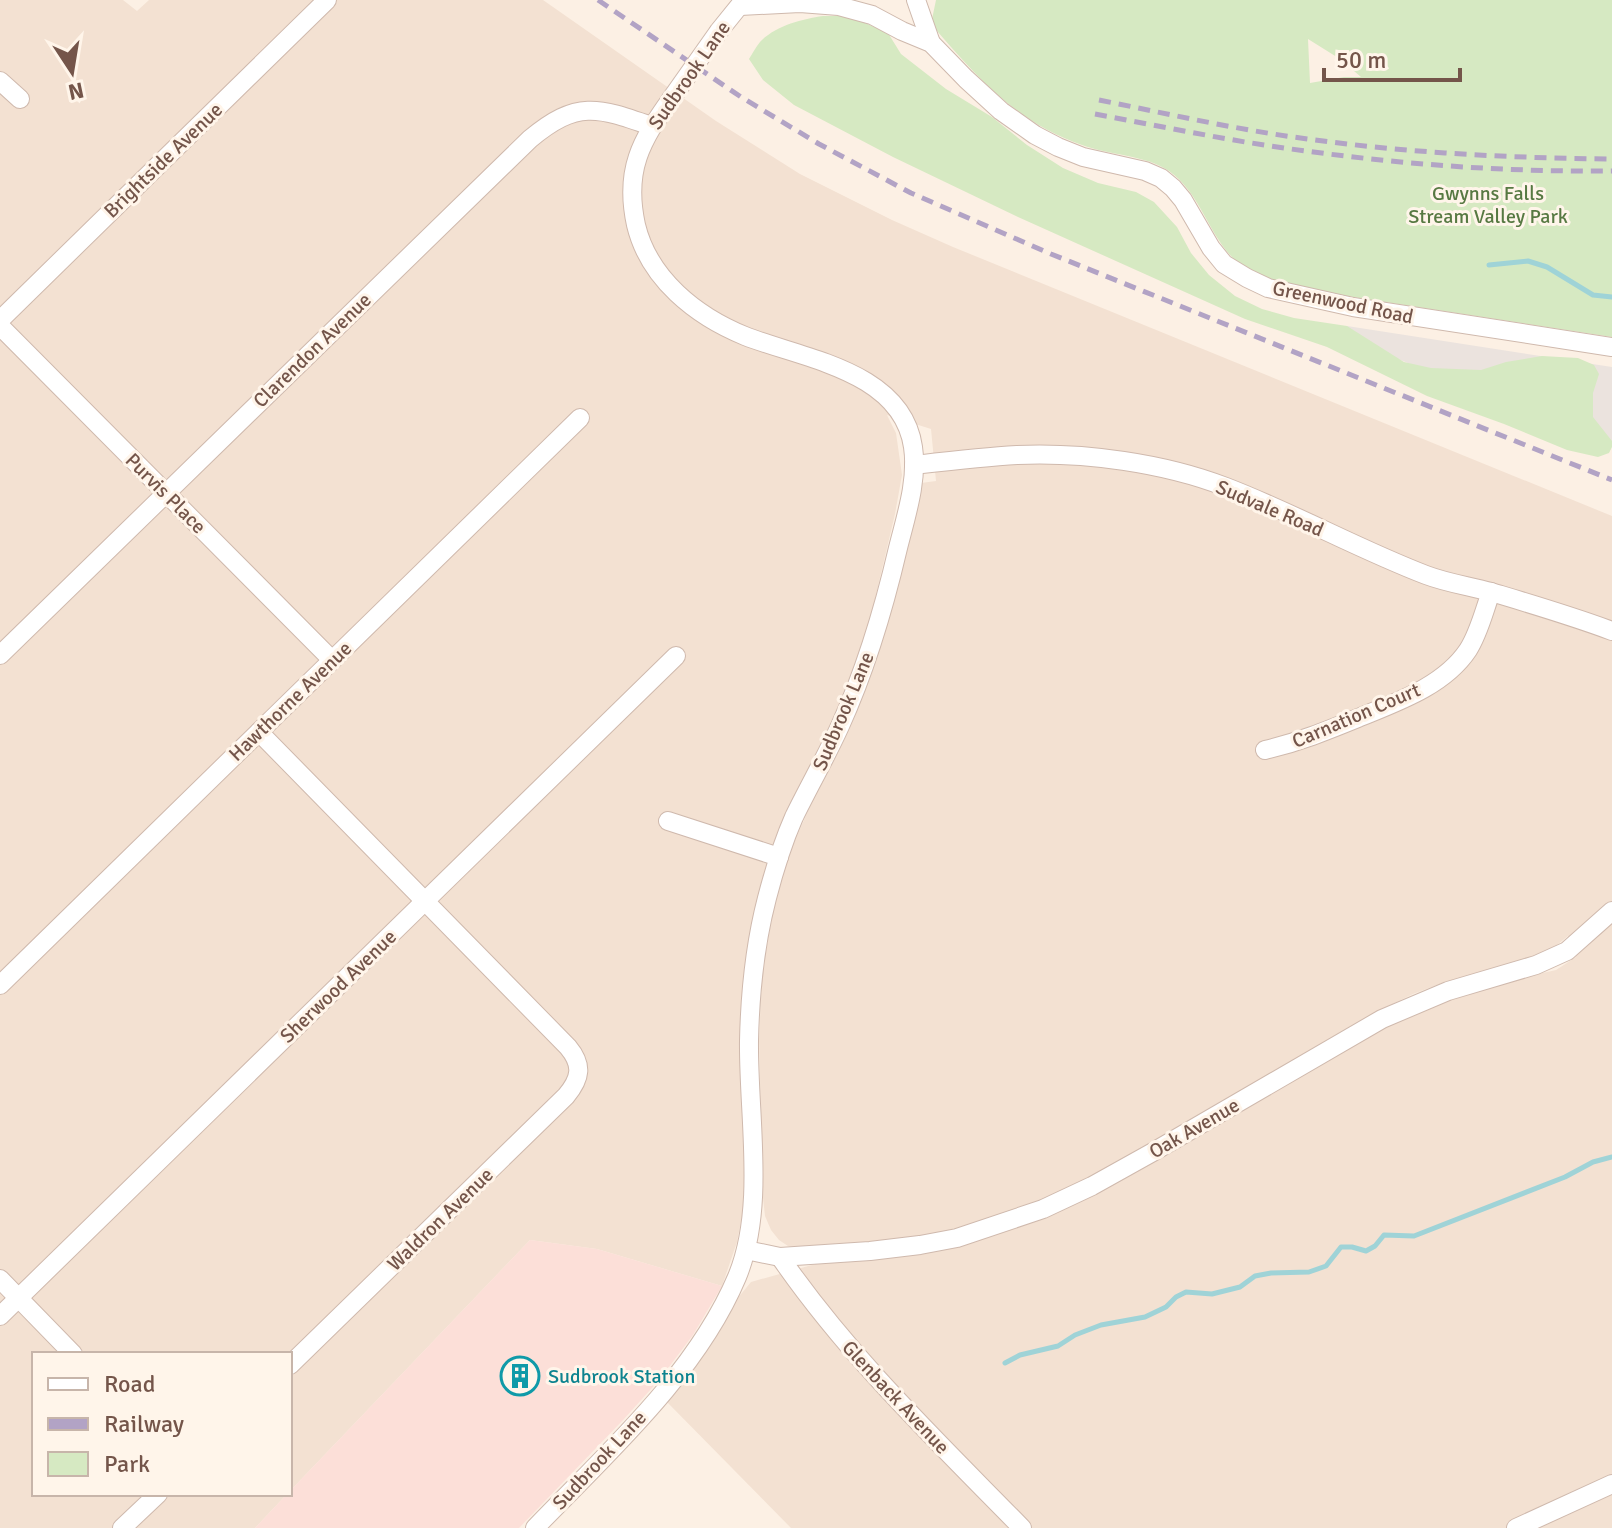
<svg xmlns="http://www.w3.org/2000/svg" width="1612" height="1528" font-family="Signika,sans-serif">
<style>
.residential{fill:#f3e1d2}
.commercial{fill:#fcdfd8}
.industrial{fill:#ebe3de}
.green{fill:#d6e9c2;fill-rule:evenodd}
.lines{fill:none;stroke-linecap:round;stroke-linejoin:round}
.stream{stroke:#9fd3d7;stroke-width:5}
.minor-casing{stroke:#cfb9ad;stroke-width:20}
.minor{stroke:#fff;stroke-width:18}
.rail{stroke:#b2a3c5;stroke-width:5;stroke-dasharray:12 8;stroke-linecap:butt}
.minor-bridge-casing{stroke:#cfb9ad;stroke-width:20;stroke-linecap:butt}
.minor-bridge{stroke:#fff;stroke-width:18}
.labels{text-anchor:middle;stroke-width:6;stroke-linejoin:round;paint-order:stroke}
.street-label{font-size:20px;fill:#74554a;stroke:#fff5ea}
.park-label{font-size:20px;fill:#577942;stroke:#fff5ea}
.culture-label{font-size:20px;fill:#0d838f;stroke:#fff5ea;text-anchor:start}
</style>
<rect width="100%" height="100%" fill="#fcf0e4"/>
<path class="residential" d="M 0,0 L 123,0 L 137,11 L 149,0 L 543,0 L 716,121 L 800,174 L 892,220 L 953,247 L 1612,516 L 1612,1528 L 791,1528 L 666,1401 L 706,1351 L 737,1299 L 751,1282 L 819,1263 L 922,1254 L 960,1246 L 1052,1214 L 1419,1009 L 1482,987 L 1556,970 L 1576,957 L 1568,936 L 1552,949 L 1529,961 L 1445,982 L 1413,994 L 1376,1012 L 1150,1145 L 1089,1179 L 1039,1201 L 954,1229 L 917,1237 L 870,1243 L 801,1248 L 788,1246 L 779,1240 L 771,1230 L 765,1216 L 763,1198 L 759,1041 L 762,972 L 776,896 L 787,858 L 822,780 L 921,483 L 936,481 L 931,429 L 887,415 L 896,433 L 902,475 L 895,514 L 871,616 L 855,665 L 752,926 L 744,970 L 742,1009 L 745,1175 L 743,1211 L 737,1242 L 722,1286 L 597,1249 L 530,1240 L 290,1491 L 290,1354 L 34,1354 L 34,1494 L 287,1494 L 255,1528 L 0,1528 Z"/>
<path class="commercial" d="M 530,1240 L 597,1249 L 722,1286 L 693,1335 L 660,1379 L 624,1419 L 519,1528 L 255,1528 L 287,1494 L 290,1494 L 290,1491 Z"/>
<path class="industrial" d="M 1347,326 L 1612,367 L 1612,445 L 1331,332 Z"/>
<g class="green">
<path d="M 936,0 L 1612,0 L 1612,337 L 1301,289 C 1277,281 1247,274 1230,255 C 1207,229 1198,191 1169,171 C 1146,155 1108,155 1082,145 C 1015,122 976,76 931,24 ZM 1308,39 L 1340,59 L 1361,77 L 1344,77 L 1310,83 Z"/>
<path d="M 823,16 L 849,16 L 888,33 L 901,54 L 946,89 L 992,117 L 1027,145 L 1063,168 L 1098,183 L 1136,192 L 1154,202 L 1177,227 L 1191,253 L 1209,275 L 1235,296 L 1262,309 L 1294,318 L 1347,326 L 1404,362 L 1431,368 L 1481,370 L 1506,362 L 1542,356 L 1578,358 L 1594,365 L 1599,374 L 1593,393 L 1593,417 L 1612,441 L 1612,447 L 1609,453 L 1598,457 L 1567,450 L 1504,424 L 1427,396 L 1327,347 L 1245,319 L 1018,217 L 893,157 L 794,105 L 763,80 L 749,59 C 752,54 756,47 760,42 C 775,26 802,19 823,16 Z"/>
</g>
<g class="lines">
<g class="stream">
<path d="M 1489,265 L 1528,261 L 1547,267 L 1593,295 L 1612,297"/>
<path d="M 1005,1363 L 1020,1355 L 1058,1346 L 1075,1335 L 1101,1325 L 1145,1317 L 1166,1307 L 1176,1297 L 1186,1292 L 1212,1294 L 1240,1287 L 1255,1276 L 1271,1273 L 1309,1272 L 1326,1266 L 1341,1247 L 1352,1247 L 1366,1251 L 1375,1246 L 1384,1235 L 1414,1236 L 1565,1177 L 1593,1162 L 1612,1157"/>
</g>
<defs>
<g id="minor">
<path d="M 916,0 L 931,43"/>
<path d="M 740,6 L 800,3 L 839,6 L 872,15 L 902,31 L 931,43 L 966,79 L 1001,111 L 1035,135 L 1058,147 L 1083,157 L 1145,171 L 1161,178 L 1173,188 L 1183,200 L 1211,248 L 1224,264 L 1247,278 L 1268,288 L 1353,307 L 1612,347"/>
<path d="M 719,31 L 744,0"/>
<path d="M 0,81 L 20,99"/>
<path d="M 0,320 L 327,0"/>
<path d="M 0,326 L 332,660"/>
<path d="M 914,465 C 949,461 983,457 1017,455 C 1084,452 1164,463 1226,487 C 1294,513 1358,549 1426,575 C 1447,583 1469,586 1491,592 C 1531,604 1572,616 1612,631"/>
<path d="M 0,655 L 530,139 C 577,100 597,107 651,126"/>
<path d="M 259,732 L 568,1047 C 583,1065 581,1078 566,1096 L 290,1365"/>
<path d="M 1265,750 C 1299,742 1326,731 1358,718 C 1397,702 1444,686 1468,650 C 1479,633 1484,611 1491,592"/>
<path d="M 668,821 L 779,857"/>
<path d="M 0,985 L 580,418"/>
<path d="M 746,1250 L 780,1257 L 870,1251 L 920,1245 L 957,1238 L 1043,1209 L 1092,1186 L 1153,1152 L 1382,1019 L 1448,991 L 1536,965 L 1567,951 L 1612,911"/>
<path d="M 780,1257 C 849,1357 937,1441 1022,1528"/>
<path d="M 0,1279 L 73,1354"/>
<path d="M 0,1316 L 676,656"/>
<path d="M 122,1528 L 158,1494"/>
<path d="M 535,1528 C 607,1453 696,1374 737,1277 C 766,1207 748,1116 749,1041 C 750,993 755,944 767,898 C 774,871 783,842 794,817 C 809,786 826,757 840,726 C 866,669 884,608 898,548 C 906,516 918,480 913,447 C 902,371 804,359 745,336 C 696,316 649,279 636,225 C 624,170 641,141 671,99"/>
<path d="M 1516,1528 L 1612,1484"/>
</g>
</defs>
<use href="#minor" class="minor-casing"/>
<use href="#minor" class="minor"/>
<g class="rail">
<path d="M 598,0 L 741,97 L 819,144 L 911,193 L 1051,254 L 1612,480"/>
<path d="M 1099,100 C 1169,114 1238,130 1308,139 C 1409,153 1510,158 1612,159"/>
<path d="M 1095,114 C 1165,127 1235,142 1306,151 C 1408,165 1510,172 1612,171"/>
</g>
<defs>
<path id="minor-bridge" d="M 671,99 L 719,31"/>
</defs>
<use href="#minor-bridge" class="minor-bridge-casing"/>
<use href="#minor-bridge" class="minor-bridge"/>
</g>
<defs>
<symbol id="building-ring" viewBox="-11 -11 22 22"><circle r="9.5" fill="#fff5ea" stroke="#0f9aa8" stroke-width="1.5"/><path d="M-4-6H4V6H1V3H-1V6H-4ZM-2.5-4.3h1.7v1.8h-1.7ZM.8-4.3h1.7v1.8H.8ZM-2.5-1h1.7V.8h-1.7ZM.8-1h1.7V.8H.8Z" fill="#0f9aa8"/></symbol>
</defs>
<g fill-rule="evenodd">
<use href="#building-ring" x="498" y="1354" width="44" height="44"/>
</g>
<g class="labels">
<g class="street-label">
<text transform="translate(689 75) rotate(-55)" y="7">Sudbrook Lane</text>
<text transform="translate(163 160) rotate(-44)" y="7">Brightside Avenue</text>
<text transform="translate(1343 302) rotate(12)" y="7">Greenwood Road</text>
<text transform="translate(312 350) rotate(-44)" y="7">Clarendon Avenue</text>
<text transform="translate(166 493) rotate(45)" y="7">Purvis Place</text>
<text transform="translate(1270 508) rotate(23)" y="7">Sudvale Road</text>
<text transform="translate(290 701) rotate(-44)" y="7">Hawthorne Avenue</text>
<text transform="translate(843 711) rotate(-67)" y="7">Sudbrook Lane</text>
<text transform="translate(1356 715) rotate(-23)" y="7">Carnation Court</text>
<text transform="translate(338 986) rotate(-44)" y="7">Sherwood Avenue</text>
<text transform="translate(1194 1128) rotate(-30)" y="7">Oak Avenue</text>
<text transform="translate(440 1219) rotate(-44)" y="7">Waldron Avenue</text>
<text transform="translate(896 1397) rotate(47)" y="7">Glenback Avenue</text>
<text transform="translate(599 1460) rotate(-47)" y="7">Sudbrook Lane</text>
</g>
<g class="park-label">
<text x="1488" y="200">Gwynns Falls<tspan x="1488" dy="23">Stream Valley Park</tspan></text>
</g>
<g class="culture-label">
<text x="548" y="1383">Sudbrook Station</text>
</g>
</g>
<rect x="32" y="1352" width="260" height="144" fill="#fff5ea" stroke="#c7b5aa" stroke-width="2"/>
<rect x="48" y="1378" width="40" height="12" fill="#ffffff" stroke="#c7b5aa" stroke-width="2"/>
<text x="104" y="1392" font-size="24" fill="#74554a">Road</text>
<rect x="48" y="1418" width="40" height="12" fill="#b2a3c5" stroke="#c7b5aa" stroke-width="2"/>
<text x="104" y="1432" font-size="24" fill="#74554a">Railway</text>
<rect x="48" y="1452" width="40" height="24" fill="#d6e9c2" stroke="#c7b5aa" stroke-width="2"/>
<text x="104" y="1472" font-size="24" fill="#74554a">Park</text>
<g transform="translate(72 72) rotate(168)" stroke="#fff5ea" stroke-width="6" paint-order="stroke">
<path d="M0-6L14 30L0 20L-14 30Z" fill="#74554a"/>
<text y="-12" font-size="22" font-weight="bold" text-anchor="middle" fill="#74554a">N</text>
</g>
<path d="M1324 68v12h136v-12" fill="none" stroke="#74554a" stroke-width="4"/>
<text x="1336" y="68" font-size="24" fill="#74554a" stroke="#fff5ea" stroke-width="6" paint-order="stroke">50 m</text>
</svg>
